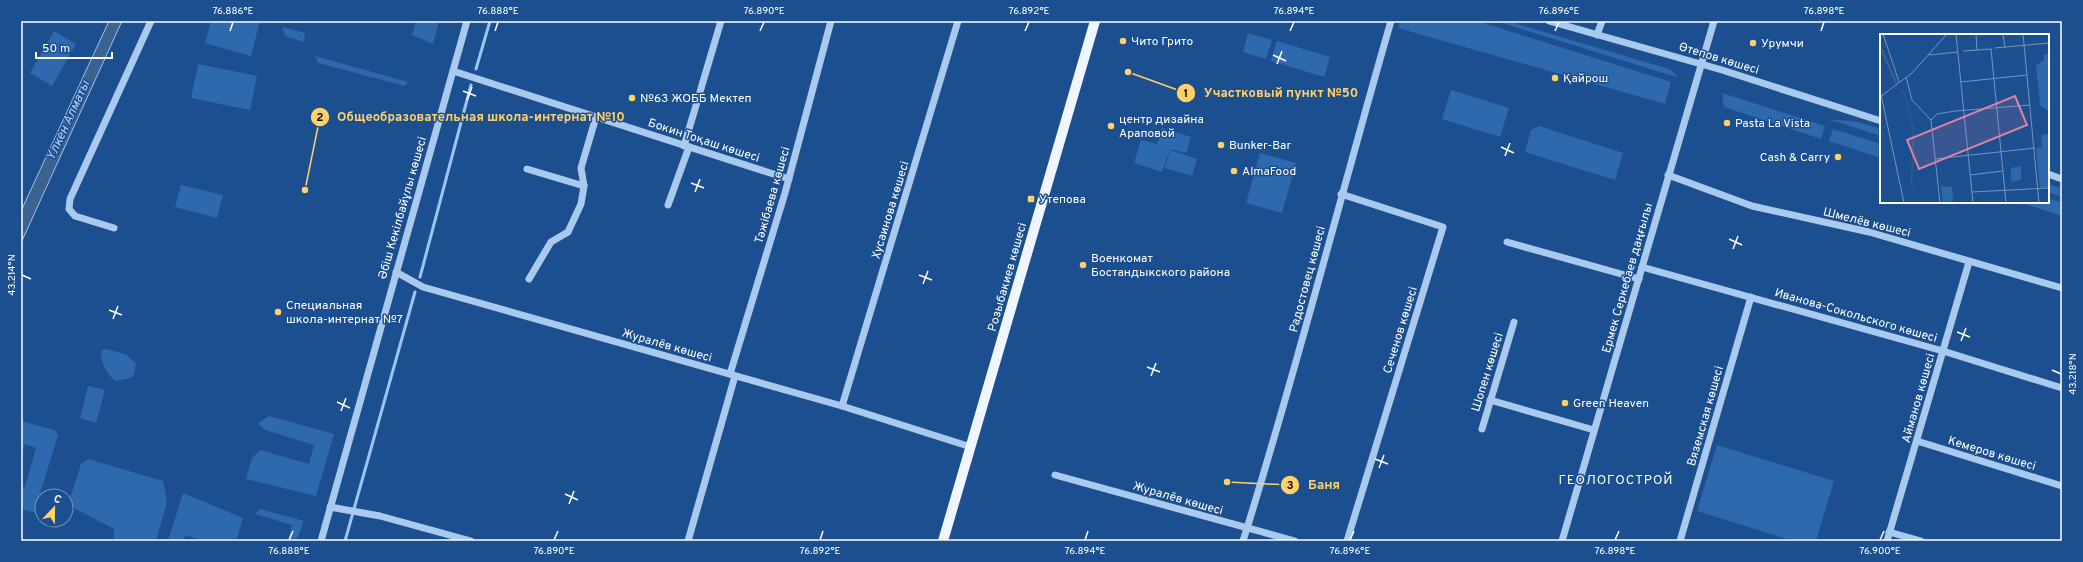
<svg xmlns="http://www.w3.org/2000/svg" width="2083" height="562" font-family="Overpass,sans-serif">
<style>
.green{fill:#2e69ad}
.water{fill:#3c6290;stroke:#9cc4f0}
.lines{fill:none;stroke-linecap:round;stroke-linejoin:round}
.stream{stroke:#9cc4f0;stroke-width:3}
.minor{stroke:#a9c9ee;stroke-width:7}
.major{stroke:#f0f6ff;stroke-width:10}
.ticks{fill:none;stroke:#fff;stroke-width:1.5}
.poi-dot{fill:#ffd166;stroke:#1b4f8f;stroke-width:1.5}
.labels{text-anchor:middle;stroke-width:3;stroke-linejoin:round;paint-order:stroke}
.poi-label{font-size:12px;fill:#fff;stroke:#1b4f8f;text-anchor:start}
.street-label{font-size:12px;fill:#fff;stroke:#1b4f8f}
.water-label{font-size:13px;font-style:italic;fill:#b5d3f5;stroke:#1b4f8f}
.neighbourhood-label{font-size:13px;letter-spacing:1px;fill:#fff;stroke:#1b4f8f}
.inset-river{fill:none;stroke:#3c6290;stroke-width:2}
.inset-road{fill:none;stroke:#7695bc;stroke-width:1}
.view{fill:#dd80a5;fill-opacity:0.15;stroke:#dd80a5;stroke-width:2}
.inset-edge{fill:none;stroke:#fff;stroke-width:2}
.leader{fill:none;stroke:#ffd166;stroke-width:1.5}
.callout-dot{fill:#ffd166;stroke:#1b4f8f;stroke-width:1.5}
.mark-label{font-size:12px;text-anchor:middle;font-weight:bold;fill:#111}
.callout-label{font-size:13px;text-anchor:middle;font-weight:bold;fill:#ffd166;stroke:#1b4f8f;stroke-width:3;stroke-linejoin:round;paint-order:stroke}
.neatline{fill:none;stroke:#fff;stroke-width:1.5}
.ticks-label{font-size:10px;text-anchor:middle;fill:#fff}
</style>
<rect width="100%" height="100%" fill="#1b4f8f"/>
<g class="green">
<path d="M 211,21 L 260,21 L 251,56 L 205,43 Z"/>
<path d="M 416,21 L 439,21 L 433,44 L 412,35 Z"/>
<path d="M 1400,21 L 1477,21 L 1671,82 L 1665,104 L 1398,28 Z"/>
<path d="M 1496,21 L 1507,21 L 1669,69 L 1677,75 L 1676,77 Z"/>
<path d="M 282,27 L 305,33 L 304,42 L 285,36 Z"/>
<path d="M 54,31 L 76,44 L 52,86 L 30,73 Z"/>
<path d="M 1248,33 L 1272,40 L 1266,59 L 1243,52 Z"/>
<path d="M 1277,41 L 1330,57 L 1324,77 L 1271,61 Z"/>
<path d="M 315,56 L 408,82 L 405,86 L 318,63 Z"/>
<path d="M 198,64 L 257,76 L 250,110 L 191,98 Z"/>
<path d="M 1451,90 L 1509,108 L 1500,137 L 1442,119 Z"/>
<path d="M 1722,93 L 1825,126 L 1821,139 L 1724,107 Z"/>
<path d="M 1828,119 L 1858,122 L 1881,129 L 1881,136 Z"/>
<path d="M 1539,126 L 1623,153 L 1615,180 L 1525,152 L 1531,130 Z"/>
<path d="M 1162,128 L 1191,137 L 1186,153 L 1170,149 L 1162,172 L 1134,163 L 1141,140 L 1157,144 Z"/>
<path d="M 1833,129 L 1881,144 L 1881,158 L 1829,141 Z"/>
<path d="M 1170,150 L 1197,159 L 1192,176 L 1165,168 Z"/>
<path d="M 1260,153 L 1296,163 L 1282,213 L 1246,203 Z"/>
<path d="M 2048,184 L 2062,188 L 2062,197 L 2048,192 Z"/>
<path d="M 181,185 L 223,195 L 217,218 L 175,207 Z"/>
<path d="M 2048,198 L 2062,203 L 2062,216 L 2019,202 L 2048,202 Z"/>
<path d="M 106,349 L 125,354 L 136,363 L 134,375 L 130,378 L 115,381 C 106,373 101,363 101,351 Z"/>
<path d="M 88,386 L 105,390 L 96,423 L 80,418 Z"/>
<path d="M 269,416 L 334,434 L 316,496 L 246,479 L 252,458 L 260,450 L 309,464 L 314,445 L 265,430 L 258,423 Z"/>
<path d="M 21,421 L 54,430 L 58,435 L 39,497 L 42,498 L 39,514 L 21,509 L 21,486 L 25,487 L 36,448 L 25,444 L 21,457 Z"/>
<path d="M 1717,445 L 1834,481 L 1816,541 L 1793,541 L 1697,511 Z"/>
<path d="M 88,459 L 163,481 L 167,502 L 156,541 L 114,541 L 114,529 L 68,505 L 81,464 Z"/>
<path d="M 183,493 L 243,518 L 236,541 L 205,541 L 185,535 L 183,541 L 168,541 Z"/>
<path d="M 260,509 L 304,521 L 296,541 L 288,541 L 292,525 L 255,514 Z"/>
</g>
<path class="water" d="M 109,21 L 122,21 L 21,243 L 21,211 Z"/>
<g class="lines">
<g class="stream">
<path d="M 476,69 L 490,21"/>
<path d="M 420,277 L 471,85"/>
<path d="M 345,541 L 415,292"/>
</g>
<g class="minor">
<path d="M 1549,21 L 1722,70 L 1881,121"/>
<path d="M 1597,35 L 1602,21"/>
<path d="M 453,71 L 789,179"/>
<path d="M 684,146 L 721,21"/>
<path d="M 527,169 L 584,186"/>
<path d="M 2048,174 L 2062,179"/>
<path d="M 1668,175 L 1752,206 L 1869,232 L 2062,288"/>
<path d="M 1341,194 L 1443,227 L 1347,541"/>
<path d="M 668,205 L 689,147"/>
<path d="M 114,228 L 75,216 L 69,209 L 70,199 L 151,21"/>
<path d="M 1507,242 L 1639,279"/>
<path d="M 1642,267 L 1943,351 L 2062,388"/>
<path d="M 396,272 L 423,287 L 842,406 L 971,447"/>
<path d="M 529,279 L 551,242 L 568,232 L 581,204 L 584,186 L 581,168 L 596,117"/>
<path d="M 730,374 L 785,193 L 831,21"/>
<path d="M 1490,400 L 1594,430"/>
<path d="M 842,406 L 958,21"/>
<path d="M 1482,429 L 1514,322"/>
<path d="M 1917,441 L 2062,486"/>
<path d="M 1055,475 L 1295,541"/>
<path d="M 330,507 L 380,516 L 471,541"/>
<path d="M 1889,532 L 1921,541"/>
<path d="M 321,541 L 467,21"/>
<path d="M 688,541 L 735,376"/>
<path d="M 1243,541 C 1297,369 1341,194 1391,21"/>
<path d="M 1562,541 L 1714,21"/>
<path d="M 1680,541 L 1751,297"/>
<path d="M 1887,541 L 1969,262"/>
</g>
<path class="major" d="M 943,541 L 1095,21"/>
</g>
<path class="ticks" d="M 230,31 L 233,22M 495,31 L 498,22M 760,31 L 764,22M 1025,31 L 1029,22M 1290,31 L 1294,22M 1555,31 L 1559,22M 1821,31 L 1824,22M 1273,55 L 1286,61M 1277,64 L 1282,51M 463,91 L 476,96M 467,100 L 472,87M 1501,147 L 1514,153M 1505,156 L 1510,143M 691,183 L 704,188M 695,192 L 700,179M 1729,239 L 1742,245M 1733,249 L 1738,236M 22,275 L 31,279M 919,275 L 932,280M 923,284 L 928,271M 109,310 L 122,315M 113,319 L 118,306M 1957,332 L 1970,337M 1961,341 L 1966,328M 1147,367 L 1160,372M 2052,370 L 2061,374M 1151,376 L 1156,363M 337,402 L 350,408M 341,411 L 346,398M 1375,459 L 1388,464M 1379,468 L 1384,455M 565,494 L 578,500M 569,504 L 574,491M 289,540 L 293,531M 554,540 L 558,531M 820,540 L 823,531M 1085,540 L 1088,531M 1350,540 L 1354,531M 1615,540 L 1619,531M 1880,540 L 1884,531"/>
<g class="poi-dot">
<circle cx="1123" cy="41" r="4"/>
<circle cx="1753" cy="43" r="4"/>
<circle cx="1555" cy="78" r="4"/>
<circle cx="632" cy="98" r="4"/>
<circle cx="1727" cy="123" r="4"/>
<circle cx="1111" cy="126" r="4"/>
<circle cx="1221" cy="145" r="4"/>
<circle cx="1838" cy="157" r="4"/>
<circle cx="1234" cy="171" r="4"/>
<rect x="1027" y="195" width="8" height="8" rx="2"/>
<circle cx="1083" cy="265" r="4"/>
<circle cx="278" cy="312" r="4"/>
<circle cx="1565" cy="403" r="4"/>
</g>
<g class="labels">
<g class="poi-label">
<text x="1131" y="45">Чито Грито</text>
<text x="1761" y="47">Урумчи</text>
<text x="1563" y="82">Қайрош</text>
<text x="640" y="102">№63 ЖОББ Мектеп</text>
<text x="1119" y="123">центр дизайна<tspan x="1119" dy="14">Араповой</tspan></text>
<text x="1735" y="127">Pasta La Vista</text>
<text x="1229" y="149">Bunker-Bar</text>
<text x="1830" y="161" text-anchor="end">Cash &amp; Carry</text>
<text x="1242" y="175">AlmaFood</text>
<text x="1039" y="203">Утепова</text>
<text x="1091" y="262">Военкомат<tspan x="1091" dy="14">Бостандыкского района</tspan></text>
<text x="286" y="309">Специальная<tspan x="286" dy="14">школа-интернат №7</tspan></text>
<text x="1573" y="407">Green Heaven</text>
</g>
<g class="street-label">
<text transform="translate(1719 58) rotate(17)" y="4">Өтепов көшесі</text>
<text transform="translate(704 140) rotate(18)" y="4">Бокин Тоқаш көшесі</text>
<text transform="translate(772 195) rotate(-74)" y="4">Тәжібаева көшесі</text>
<text transform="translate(402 208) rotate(-74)" y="4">Әбіш Кекілбайұлы көшесі</text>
<text transform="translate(890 210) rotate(-73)" y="4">Хусаинова көшесі</text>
<text transform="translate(1867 222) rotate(14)" y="4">Шмелёв көшесі</text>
<text transform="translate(1007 277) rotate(-74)" y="4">Розыбакиев көшесі</text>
<text transform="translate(1627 278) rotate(-74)" y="4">Ермек Серкебаев даңғылы</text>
<text transform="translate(1307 279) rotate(-75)" y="4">Радостовец көшесі</text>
<text transform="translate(1856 315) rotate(16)" y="4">Иванова-Сокольского көшесі</text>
<text transform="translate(1400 330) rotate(-73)" y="4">Сеченов көшесі</text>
<text transform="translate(667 345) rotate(16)" y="4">Журалёв көшесі</text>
<text transform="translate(1487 372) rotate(-73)" y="4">Шопен көшесі</text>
<text transform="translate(1918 398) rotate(-74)" y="4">Айманов көшесі</text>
<text transform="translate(1705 416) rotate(-74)" y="4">Вяземская көшесі</text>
<text transform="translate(1992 453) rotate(17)" y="4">Кемеров көшесі</text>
<text transform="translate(1178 498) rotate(16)" y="4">Журалёв көшесі</text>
</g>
<g class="water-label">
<text transform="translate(67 120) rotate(-65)" y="5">Үлкен Алматы</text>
</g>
<g class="neighbourhood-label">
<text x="1616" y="484">ГЕОЛОГОСТРОЙ</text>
</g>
</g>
<g transform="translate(1880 34)">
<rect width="169" height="169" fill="#1b4f8f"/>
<path d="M 164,20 L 169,20 L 169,77 L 160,71 L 156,32 L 164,26 ZM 169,100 L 169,153 L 160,154 L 156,114 L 162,113 L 161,101 ZM 141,132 L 141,146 L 131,148 L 131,134 ZM 61,152 L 72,153 L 73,167 L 63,169 Z" fill="#2e69ad"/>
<path d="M 17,51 L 25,60 L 34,97 L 32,149 L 38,169 L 31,148 L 33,97 L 25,62 Z" fill="#3c6290"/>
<path class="inset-river" d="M 0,12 L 17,51"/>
<path class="inset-road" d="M 3,0 L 19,48M 76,0 L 93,169M 96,0 L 97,16M 123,0 L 125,14M 143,0 L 159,169M 115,14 L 169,9M 111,15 L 126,169M 83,17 L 112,15M 49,21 L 78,18M 26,43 L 32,66 L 51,86 L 60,169M 81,48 L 147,41M 0,56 L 24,169M 0,63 L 32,39 L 67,0M 51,86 L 57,80 L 75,77 L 150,71M 55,125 L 155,114M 90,141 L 123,137M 92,158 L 169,154"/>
<path class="view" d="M 135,62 L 147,91 L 39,135 L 27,106 Z"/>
<rect width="169" height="169" class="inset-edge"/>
</g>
<path class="leader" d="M1128 72L1186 93M305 190L320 117M1227 482L1290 485"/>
<g class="callout-dot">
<circle cx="1128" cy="72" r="4"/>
<circle cx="305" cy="190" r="4"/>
<circle cx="1227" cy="482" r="4"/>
<circle cx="1186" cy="93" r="10"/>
<circle cx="320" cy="117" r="10"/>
<circle cx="1290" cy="485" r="10"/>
</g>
<g class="mark-label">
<text x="1186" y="97">1</text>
<text x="320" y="121">2</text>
<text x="1290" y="489">3</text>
</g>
<g class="callout-label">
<text x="1281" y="97">Участковый пункт №50</text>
<text x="481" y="121">Общеобразовательная школа-интернат №10</text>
<text x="1324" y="489">Баня</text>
</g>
<rect width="2083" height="562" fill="none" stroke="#1b4f8f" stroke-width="44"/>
<g transform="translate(54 508) rotate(22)"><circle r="19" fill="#1b4f8f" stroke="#7695bc"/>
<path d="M0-3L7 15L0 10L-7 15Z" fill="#ffd166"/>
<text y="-6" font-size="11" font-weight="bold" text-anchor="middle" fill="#ffffff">С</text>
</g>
<path d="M36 52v6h76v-6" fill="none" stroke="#ffffff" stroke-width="2"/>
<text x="42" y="52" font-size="12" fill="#ffffff" stroke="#1b4f8f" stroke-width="3" paint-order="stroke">50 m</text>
<rect x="22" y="22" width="2039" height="518" class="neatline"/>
<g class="ticks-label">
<text x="233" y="14">76.886°E</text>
<text x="498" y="14">76.888°E</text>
<text x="764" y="14">76.890°E</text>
<text x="1029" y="14">76.892°E</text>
<text x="1294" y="14">76.894°E</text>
<text x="1559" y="14">76.896°E</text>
<text x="1824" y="14">76.898°E</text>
<text transform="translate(11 275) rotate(-90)" y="4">43.214°N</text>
<text transform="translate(2072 374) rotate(-90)" y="4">43.218°N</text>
<text x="289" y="554">76.888°E</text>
<text x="554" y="554">76.890°E</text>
<text x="820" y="554">76.892°E</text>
<text x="1085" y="554">76.894°E</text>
<text x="1350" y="554">76.896°E</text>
<text x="1615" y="554">76.898°E</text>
<text x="1880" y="554">76.900°E</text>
</g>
</svg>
